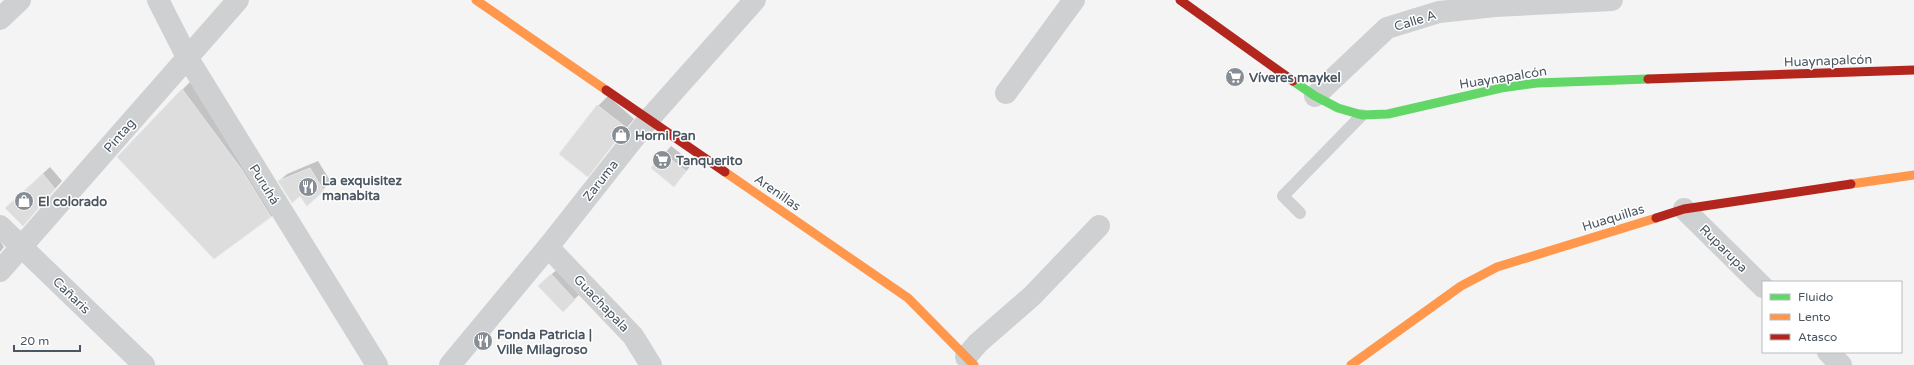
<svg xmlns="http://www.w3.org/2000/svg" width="1914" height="365" font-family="'Varela Round',sans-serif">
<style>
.shadow{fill:#0003}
.building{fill:#ddddde;stroke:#e5e6e7}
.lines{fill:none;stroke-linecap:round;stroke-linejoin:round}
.lane{stroke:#ced0d2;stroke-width:12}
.street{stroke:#ced0d2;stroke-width:22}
.fast{stroke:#63d668;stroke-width:9}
.slow{stroke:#ff974d;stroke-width:9}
.jam{stroke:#b3261e;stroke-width:9}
.labels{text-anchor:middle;stroke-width:3;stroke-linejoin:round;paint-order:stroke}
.street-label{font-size:13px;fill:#4a5661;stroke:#fff}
.poi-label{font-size:13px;font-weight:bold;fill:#4a5661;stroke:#fff;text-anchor:start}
</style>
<rect width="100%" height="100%" fill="#f4f4f4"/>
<g class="shadow">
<path d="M 194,78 L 283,205 L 271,217 L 182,90 Z"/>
<path d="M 608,96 L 634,119 L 588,175 L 598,106 Z"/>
<path d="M 671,146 L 693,163 L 674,186 L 652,168 Z"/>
<path d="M 318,161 L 331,182 L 307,204 L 300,195 L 279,181 L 287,174 Z"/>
<path d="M 50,167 L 62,181 L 30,217 L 13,201 Z"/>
<path d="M 0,241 L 4,247 L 0,252 Z"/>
<path d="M 559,268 L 582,292 L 563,310 L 546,279 Z"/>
</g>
<g class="building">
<path d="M 182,89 L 242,170 L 271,217 L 214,259 L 117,157 Z"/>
<path d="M 597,105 L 623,125 L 624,130 L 588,177 L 559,154 Z"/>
<path d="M 663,153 L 686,171 L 674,187 L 651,168 Z"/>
<path d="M 310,168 L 324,191 L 307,206 L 300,196 L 292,203 L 278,181 Z"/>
<path d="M 43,174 L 55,189 L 23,226 L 5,208 Z"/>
<path d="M 551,274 L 575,300 L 563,312 L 538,286 Z"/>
</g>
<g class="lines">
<path class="lane" d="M 1300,213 L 1283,196 L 1362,115"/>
<g class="street">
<path d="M 158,0 L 187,57 L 377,365"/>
<path d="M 0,19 L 20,0"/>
<path d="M 1006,93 L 1074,0"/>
<path d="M 1315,96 L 1387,28 L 1439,12 L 1495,6 L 1612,0"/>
<path d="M 1684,209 L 1763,287"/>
<path d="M 0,226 L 144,365"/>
<path d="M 548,247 L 633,336 L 651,365"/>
<path d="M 0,271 L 238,0"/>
<path d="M 1828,352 L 1841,365"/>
<path d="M 966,357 L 978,343 L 1032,296 L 1099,226"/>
<path d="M 450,365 L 548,247 L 649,119 L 755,0"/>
</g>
<path class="fast" d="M 1293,81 L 1315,96 L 1338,108 L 1362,115 L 1388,114 L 1501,88 L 1537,83 L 1648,79"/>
<g class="slow">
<path d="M 476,0 L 606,90"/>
<path d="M 725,172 L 908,298 L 974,365"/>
<path d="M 1851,184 L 1914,175"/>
<path d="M 1351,365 L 1461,286 L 1497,267 L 1656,218"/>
</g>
<g class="jam">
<path d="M 1180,0 L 1293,81"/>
<path d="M 1648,79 L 1914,70"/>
<path d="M 606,90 L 725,172"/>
<path d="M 1656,218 L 1684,209 L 1851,184"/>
</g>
</g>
<defs>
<symbol id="supermarket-disc" viewBox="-11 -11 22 22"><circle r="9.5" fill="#868d94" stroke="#fff"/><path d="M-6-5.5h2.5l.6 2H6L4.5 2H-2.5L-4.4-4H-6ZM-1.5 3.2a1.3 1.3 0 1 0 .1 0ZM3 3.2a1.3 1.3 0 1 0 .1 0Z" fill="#fff"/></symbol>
<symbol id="shop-disc" viewBox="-11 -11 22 22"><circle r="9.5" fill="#868d94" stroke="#fff"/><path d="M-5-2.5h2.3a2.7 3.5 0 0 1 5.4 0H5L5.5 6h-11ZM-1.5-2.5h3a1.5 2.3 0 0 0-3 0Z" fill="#fff"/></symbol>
<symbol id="restaurant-disc" viewBox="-11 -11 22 22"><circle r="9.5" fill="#868d94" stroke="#fff"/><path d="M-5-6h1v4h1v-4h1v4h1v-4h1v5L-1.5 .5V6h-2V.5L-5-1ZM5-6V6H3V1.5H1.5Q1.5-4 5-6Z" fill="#fff"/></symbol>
</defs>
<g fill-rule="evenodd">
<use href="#supermarket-disc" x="1224" y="66" width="22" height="22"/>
<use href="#shop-disc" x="610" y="124" width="22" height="22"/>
<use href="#supermarket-disc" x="651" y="149" width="22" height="22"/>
<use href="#restaurant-disc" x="297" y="176" width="22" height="22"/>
<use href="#shop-disc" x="13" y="190" width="22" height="22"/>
<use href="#restaurant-disc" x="472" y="330" width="22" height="22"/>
</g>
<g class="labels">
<g class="street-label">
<text transform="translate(1415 20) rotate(-17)" y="5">Calle A</text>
<text transform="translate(1828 60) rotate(-2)" y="5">Huaynapalcón</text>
<text transform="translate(1503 77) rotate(-9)" y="5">Huaynapalcón</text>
<text transform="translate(119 135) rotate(-49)" y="5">Pintag</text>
<text transform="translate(600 180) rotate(-52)" y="5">Zaruma</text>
<text transform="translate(265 184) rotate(58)" y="5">Puruhá</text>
<text transform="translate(778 192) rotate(35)" y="5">Arenillas</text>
<text transform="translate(1613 217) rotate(-17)" y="5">Huaquillas</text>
<text transform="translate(1724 248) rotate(45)" y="5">Ruparupa</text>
<text transform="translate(72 295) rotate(44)" y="5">Cañaris</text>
<text transform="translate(602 303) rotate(46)" y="5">Guachapala</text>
</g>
<g class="poi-label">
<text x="1249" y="82">Víveres maykel</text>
<text x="635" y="140">Horni Pan</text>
<text x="676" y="165">Tanquerito</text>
<text x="322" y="185">La exquisitez<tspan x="322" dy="15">manabita</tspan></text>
<text x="38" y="206">El colorado</text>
<text x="497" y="339">Fonda Patricia |<tspan x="497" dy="15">Ville Milagroso</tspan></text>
</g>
</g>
<rect x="1762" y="281" width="140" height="72" fill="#ffffff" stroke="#b7bbc0"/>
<rect x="1770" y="294" width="20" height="6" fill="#63d668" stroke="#b7bbc0"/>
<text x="1798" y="301" font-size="12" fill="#4a5661">Fluido</text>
<rect x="1770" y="314" width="20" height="6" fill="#ff974d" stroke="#b7bbc0"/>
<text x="1798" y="321" font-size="12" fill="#4a5661">Lento</text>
<rect x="1770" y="334" width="20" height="6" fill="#b3261e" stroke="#b7bbc0"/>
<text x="1798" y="341" font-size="12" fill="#4a5661">Atasco</text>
<path d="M14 345v6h66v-6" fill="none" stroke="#4a5661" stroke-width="2"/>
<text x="20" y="345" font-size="12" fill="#4a5661" stroke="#ffffff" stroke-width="3" paint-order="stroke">20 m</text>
</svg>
